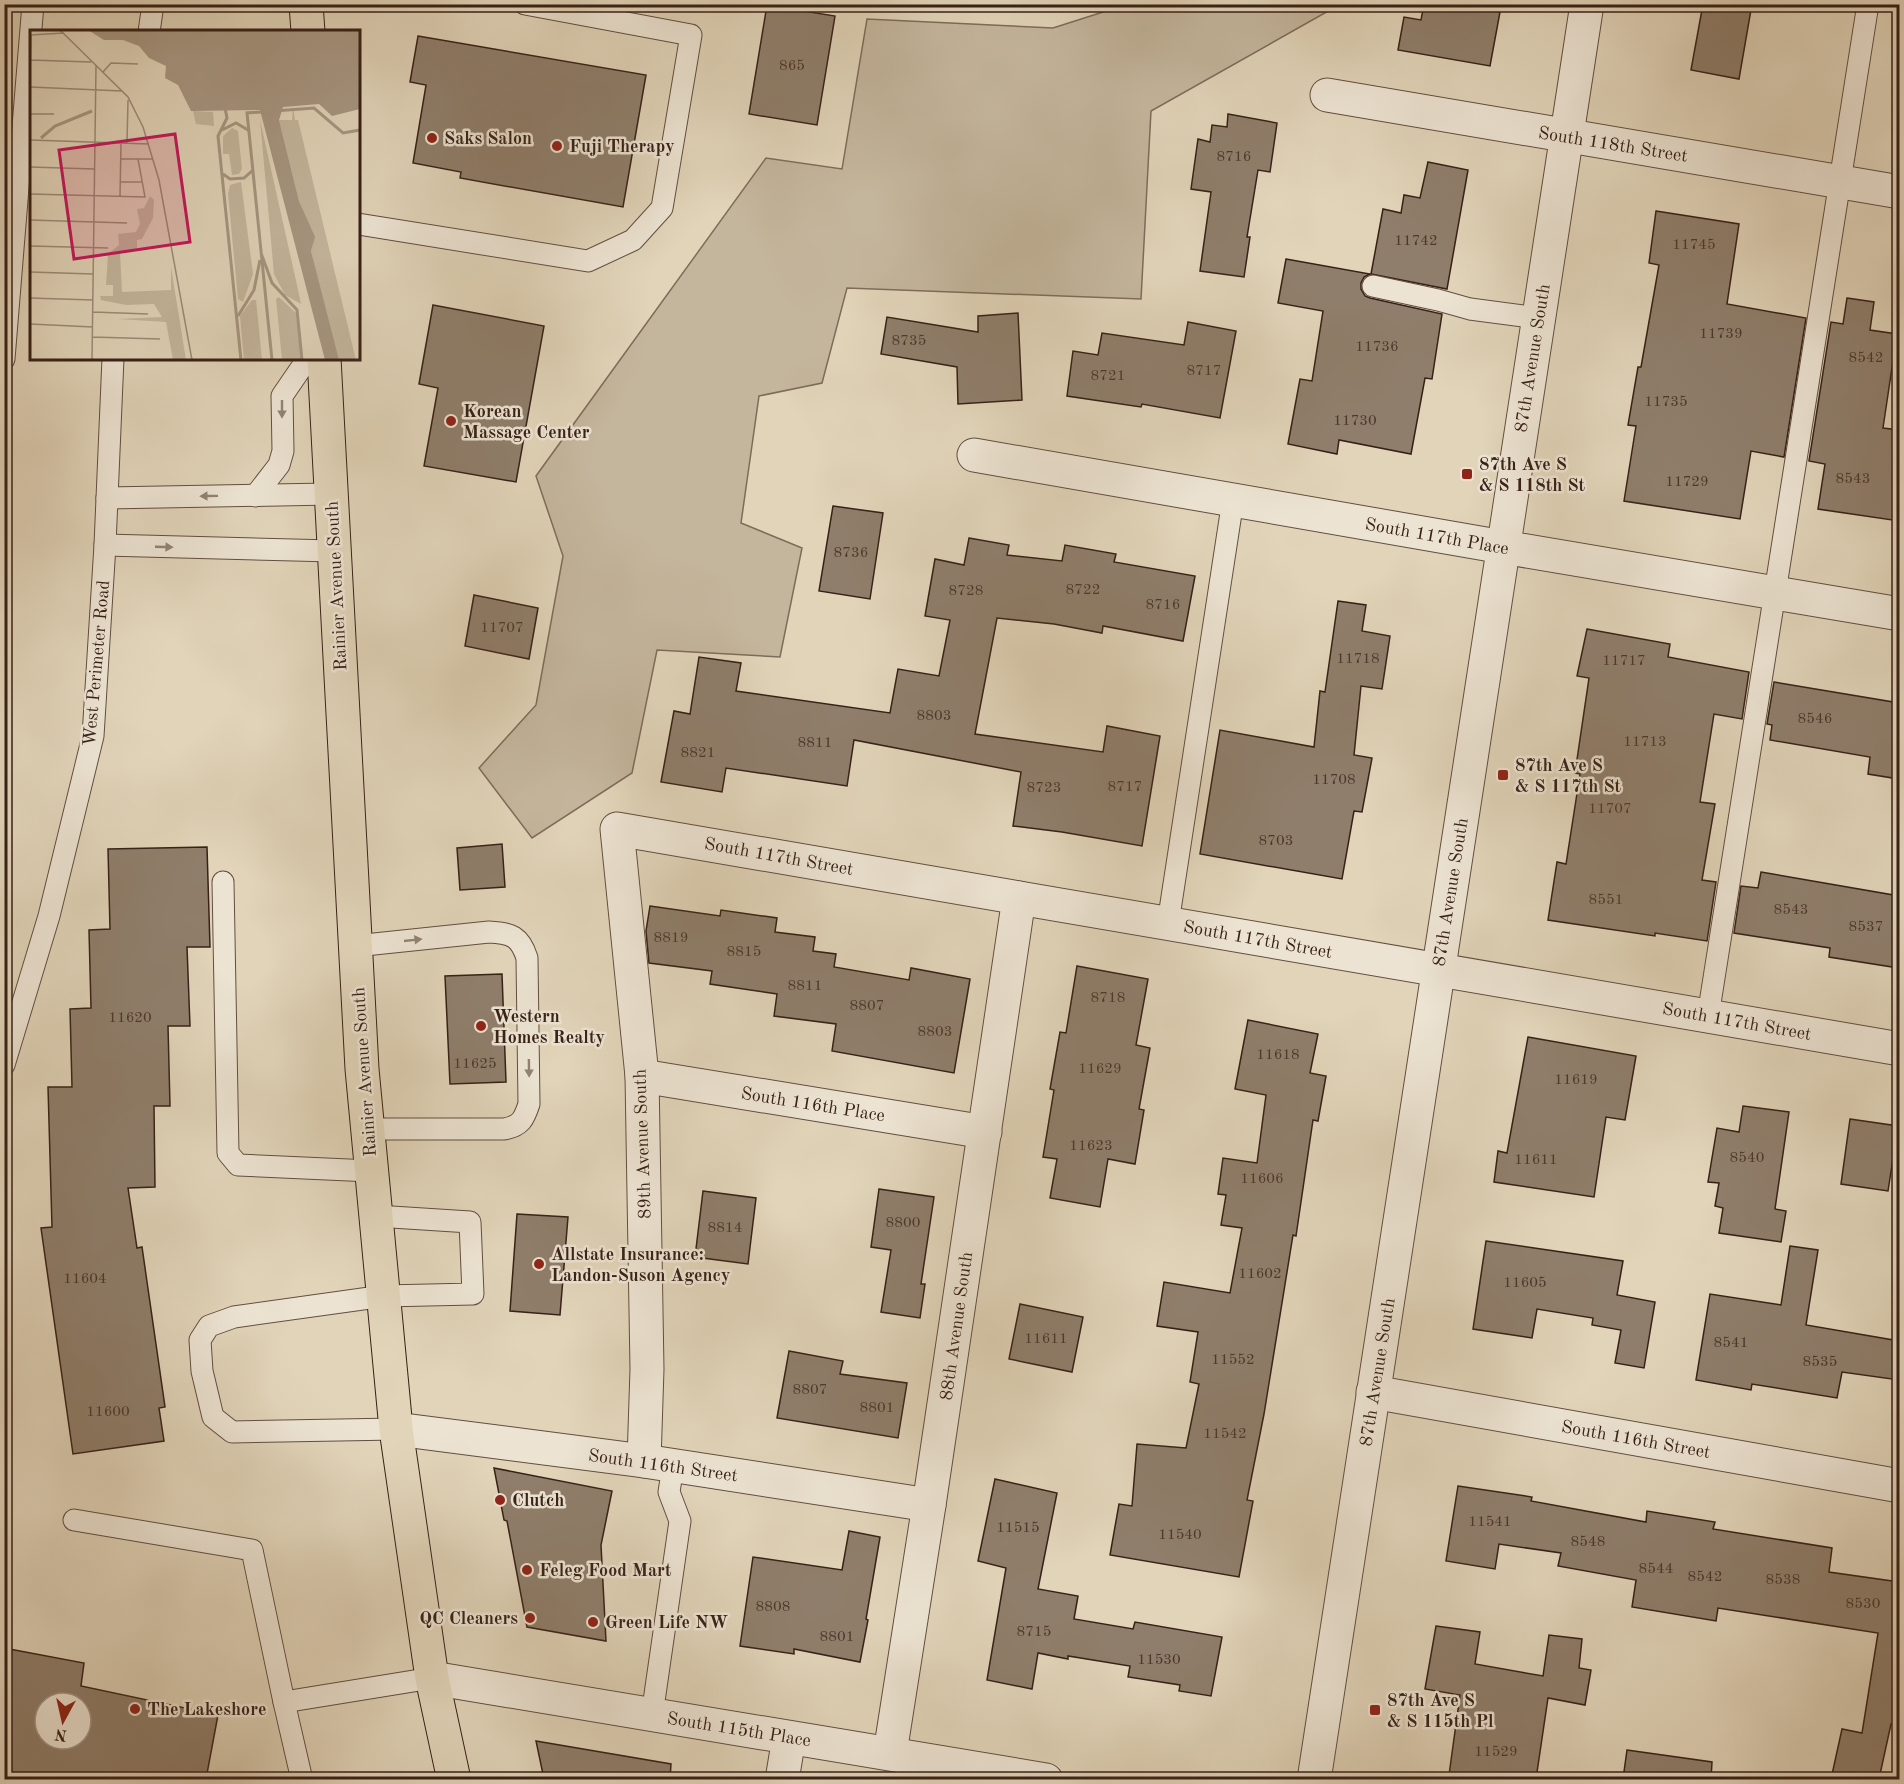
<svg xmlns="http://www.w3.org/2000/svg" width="1904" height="1784" font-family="'Old Standard TT',serif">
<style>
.green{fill:#c4b69d;stroke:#7e6c5a;stroke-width:1.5}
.building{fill:#8f7e6b;stroke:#372117;stroke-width:1.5;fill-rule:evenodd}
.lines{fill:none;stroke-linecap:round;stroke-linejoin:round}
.lane-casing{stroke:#624e40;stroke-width:23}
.street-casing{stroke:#624e40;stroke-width:35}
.primary-casing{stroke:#372117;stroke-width:35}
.lane{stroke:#ece3d2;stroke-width:21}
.street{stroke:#ece3d2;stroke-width:33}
.primary{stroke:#e1d4b9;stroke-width:33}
.oneway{fill:#928274}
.poi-dot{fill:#8f2418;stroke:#ece3d2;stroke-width:2}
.labels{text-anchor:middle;stroke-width:5;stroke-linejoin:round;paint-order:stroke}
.number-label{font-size:15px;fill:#4d382c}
.poi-label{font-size:18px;font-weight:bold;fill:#372117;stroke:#ece3d2;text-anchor:start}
.street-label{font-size:18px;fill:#372117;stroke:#ece3d2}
.inset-river{fill:none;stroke:#a79782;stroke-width:3}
.inset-road{fill:none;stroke:#9d8c78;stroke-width:1.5}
.view{fill:#c2185b;fill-opacity:0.15;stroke:#c2185b;stroke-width:3}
.inset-edge{fill:none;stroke:#372117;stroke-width:3}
</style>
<rect width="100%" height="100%" fill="#e1d4b9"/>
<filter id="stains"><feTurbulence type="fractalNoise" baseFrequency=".00333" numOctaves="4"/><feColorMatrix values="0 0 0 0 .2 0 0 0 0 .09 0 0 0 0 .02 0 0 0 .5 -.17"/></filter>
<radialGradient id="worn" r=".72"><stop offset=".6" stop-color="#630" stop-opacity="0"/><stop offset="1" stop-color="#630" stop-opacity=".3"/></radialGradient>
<path class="green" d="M 1125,5 L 1339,5 L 1151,111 L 1141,299 L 847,288 L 822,383 L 759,396 L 741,523 L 802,548 L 780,657 L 657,650 L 632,773 L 532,838 L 479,768 L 536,705 L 563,556 L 536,476 L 766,158 L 842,169 L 867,19 L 1053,28 Z"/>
<g class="building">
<path d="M 1424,4 L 1462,4 L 1500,12 L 1490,66 L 1398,50 L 1404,17 L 1421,20 Z"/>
<path d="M 1703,4 L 1752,4 L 1739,79 L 1691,70 Z"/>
<path d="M 767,5 L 835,16 L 817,125 L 749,114 Z"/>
<path d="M 418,36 L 646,75 L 623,207 L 460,178 L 461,172 L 413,163 L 426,85 L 410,82 Z"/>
<path d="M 1228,114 L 1277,123 L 1270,172 L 1258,170 L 1247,237 L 1250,237 L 1244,277 L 1200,271 L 1211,192 L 1191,189 L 1198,139 L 1210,142 L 1212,125 L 1227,127 Z"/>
<path d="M 1428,162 L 1468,170 L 1447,289 L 1371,274 L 1383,209 L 1401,213 L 1404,195 L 1420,198 Z"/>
<path d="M 1656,211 L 1739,224 L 1727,304 L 1806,318 L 1784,457 L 1751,451 L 1740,519 L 1624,501 L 1636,426 L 1628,425 L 1638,367 L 1641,367 L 1659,265 L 1649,263 Z"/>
<path d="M 1286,259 L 1370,274 L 1364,277 L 1361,283 L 1361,289 L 1365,296 L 1370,298 L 1442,314 L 1432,379 L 1425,378 L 1411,454 L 1339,440 L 1337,454 L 1288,444 L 1300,379 L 1312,381 L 1323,311 L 1278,303 Z"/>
<path d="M 1847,298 L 1874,302 L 1870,330 L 1897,334 L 1883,428 L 1899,430 L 1899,521 L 1818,509 L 1825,464 L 1809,461 L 1831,322 L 1843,324 Z"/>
<path d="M 433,305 L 544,326 L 516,482 L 424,466 L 438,388 L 419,384 Z"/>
<path d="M 1018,313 L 1022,400 L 958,404 L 957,367 L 881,354 L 887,317 L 978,332 L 978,316 Z"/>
<path d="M 1188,322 L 1236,331 L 1220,418 L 1142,404 L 1141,407 L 1067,396 L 1073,351 L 1098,355 L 1102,333 L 1184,345 Z"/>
<path d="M 833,506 L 883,513 L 870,599 L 819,591 Z"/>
<path d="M 969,538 L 1009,545 L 1007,555 L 1062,561 L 1065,545 L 1116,554 L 1114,562 L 1195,576 L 1183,641 L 1103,626 L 1102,633 L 1054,624 L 997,618 L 975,734 L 1103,752 L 1107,726 L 1160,736 L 1142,846 L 1062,832 L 1013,826 L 1021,772 L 854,740 L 847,786 L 726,768 L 722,792 L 661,782 L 674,711 L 690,714 L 699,657 L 741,663 L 736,691 L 890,713 L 898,669 L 939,676 L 950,620 L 925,616 L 935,559 L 964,565 Z"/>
<path d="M 474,595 L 538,608 L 529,659 L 465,646 Z"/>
<path d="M 1338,601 L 1366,605 L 1362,631 L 1390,636 L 1382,689 L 1361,686 L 1354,755 L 1372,758 L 1362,812 L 1354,811 L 1342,879 L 1200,854 L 1220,730 L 1314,747 L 1320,691 L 1325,692 Z"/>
<path d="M 1587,629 L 1670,644 L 1668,657 L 1749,672 L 1742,719 L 1714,714 L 1700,802 L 1715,804 L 1702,880 L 1716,882 L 1707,941 L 1655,933 L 1655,936 L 1548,920 L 1557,862 L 1566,864 L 1580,774 L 1575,773 L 1589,678 L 1577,676 Z"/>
<path d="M 1774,682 L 1899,703 L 1899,779 L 1868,774 L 1870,757 L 1770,740 L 1772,725 L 1767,724 Z"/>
<path d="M 502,844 L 505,887 L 460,890 L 457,848 Z"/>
<path d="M 207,847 L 210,947 L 187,947 L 190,1026 L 168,1026 L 170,1106 L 154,1106 L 155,1187 L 128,1188 L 137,1248 L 142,1247 L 165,1407 L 159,1408 L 164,1441 L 73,1454 L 41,1228 L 52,1227 L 48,1087 L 72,1087 L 70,1009 L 91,1008 L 89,930 L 110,929 L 108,849 Z"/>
<path d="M 1761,872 L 1899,896 L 1899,968 L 1829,957 L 1830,948 L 1734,933 L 1741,886 L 1758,888 Z"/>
<path d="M 650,906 L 720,916 L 721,910 L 777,918 L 775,932 L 815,937 L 813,951 L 836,954 L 834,967 L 909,980 L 911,968 L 970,979 L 954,1073 L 832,1051 L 836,1024 L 774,1016 L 777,994 L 710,984 L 712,971 L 649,963 L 646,931 Z"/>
<path d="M 1077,966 L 1148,979 L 1136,1045 L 1150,1048 L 1139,1109 L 1144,1110 L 1135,1164 L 1108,1159 L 1100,1207 L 1050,1198 L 1057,1159 L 1043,1157 L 1054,1090 L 1050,1089 L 1060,1032 L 1066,1033 Z"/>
<path d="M 502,974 L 506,1082 L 450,1084 L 445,976 Z"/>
<path d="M 1248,1020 L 1318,1034 L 1310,1073 L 1326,1076 L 1318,1121 L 1313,1120 L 1296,1236 L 1293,1235 L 1264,1414 L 1247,1500 L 1253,1501 L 1239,1577 L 1110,1555 L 1119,1504 L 1132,1506 L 1137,1444 L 1186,1448 L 1199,1384 L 1190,1382 L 1198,1332 L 1157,1326 L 1164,1282 L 1230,1293 L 1242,1228 L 1221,1225 L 1226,1195 L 1218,1194 L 1223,1158 L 1257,1163 L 1266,1095 L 1235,1089 Z"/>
<path d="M 1528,1037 L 1636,1056 L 1625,1120 L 1606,1117 L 1594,1197 L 1494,1182 L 1498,1151 L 1507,1153 Z"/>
<path d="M 1743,1106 L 1789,1112 L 1775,1209 L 1786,1211 L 1781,1242 L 1719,1233 L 1723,1208 L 1715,1206 L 1719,1183 L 1708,1182 L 1717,1128 L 1739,1132 Z"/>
<path d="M 1850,1119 L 1898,1126 L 1888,1191 L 1841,1184 Z"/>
<path d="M 879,1189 L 934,1197 L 921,1284 L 925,1284 L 920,1318 L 881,1312 L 891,1250 L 871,1247 Z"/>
<path d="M 703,1191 L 756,1198 L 748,1264 L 695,1257 Z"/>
<path d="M 517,1214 L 568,1217 L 560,1315 L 510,1311 Z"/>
<path d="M 1486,1241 L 1623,1261 L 1617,1295 L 1655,1302 L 1644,1368 L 1615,1363 L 1621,1330 L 1592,1325 L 1593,1318 L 1537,1309 L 1532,1338 L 1473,1329 Z"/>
<path d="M 1790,1246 L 1818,1250 L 1806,1325 L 1899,1341 L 1899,1380 L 1842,1372 L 1837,1398 L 1752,1384 L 1751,1390 L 1696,1380 L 1710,1294 L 1781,1305 Z"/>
<path d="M 1020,1304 L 1083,1317 L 1072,1372 L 1009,1359 Z"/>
<path d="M 789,1351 L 843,1361 L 840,1374 L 907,1383 L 898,1438 L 777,1418 Z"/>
<path d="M 494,1468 L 612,1491 L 601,1545 L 606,1641 L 527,1627 L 507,1521 L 504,1520 Z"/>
<path d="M 995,1479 L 1057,1493 L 1038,1589 L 1078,1596 L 1074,1619 L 1133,1629 L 1135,1622 L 1222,1637 L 1211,1696 L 1179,1691 L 1180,1685 L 1128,1677 L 1130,1666 L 1068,1656 L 1068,1659 L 1038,1653 L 1032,1689 L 987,1680 L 1006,1568 L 978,1561 Z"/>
<path d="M 1458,1486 L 1532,1497 L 1531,1501 L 1646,1522 L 1647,1511 L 1715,1522 L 1713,1529 L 1832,1548 L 1829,1572 L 1899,1582 L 1896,1601 L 1899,1601 L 1899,1725 L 1891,1724 L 1879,1779 L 1831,1779 L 1842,1729 L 1862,1733 L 1878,1633 L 1718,1608 L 1716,1621 L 1632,1607 L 1636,1580 L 1558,1566 L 1561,1553 L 1499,1544 L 1495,1569 L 1446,1561 Z"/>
<path d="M 849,1531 L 880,1537 L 866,1619 L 868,1620 L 860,1662 L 794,1649 L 794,1654 L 740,1646 L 753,1557 L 842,1570 Z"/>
<path d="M 1436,1626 L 1480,1632 L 1475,1664 L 1543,1676 L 1549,1635 L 1582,1639 L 1579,1668 L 1591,1670 L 1585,1705 L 1548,1698 L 1536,1779 L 1479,1779 L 1449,1775 L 1460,1695 L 1425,1689 Z"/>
<path d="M 4,1648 L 84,1663 L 81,1686 L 218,1715 L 206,1779 L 4,1779 ZM 45,1703 L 81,1703 L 81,1739 L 45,1739 Z"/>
<path d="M 536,1741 L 671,1764 L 670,1779 L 544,1779 Z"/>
<path d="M 1627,1750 L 1712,1762 L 1711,1779 L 1623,1779 Z"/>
</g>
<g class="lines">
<defs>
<g id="lane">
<path d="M 149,32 L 153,4"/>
<path d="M 358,224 L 588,261 L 633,240 L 662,208 L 691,35 L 525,4"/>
<path d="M 1373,286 L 1438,300 L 1470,309 L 1538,318"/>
<path d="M 4,359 L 33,4"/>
<path d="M 255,496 L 279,465 L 283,451 L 282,396 L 308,358"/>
<path d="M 107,498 L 331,494"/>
<path d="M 105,545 L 333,551"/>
<path d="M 223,882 L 228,1153 L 238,1165 L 371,1171"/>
<path d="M 1168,923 L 1233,500"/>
<path d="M 355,946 L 489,932 C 511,933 520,936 527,958 L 529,1104 C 524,1119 521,1126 504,1129 L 367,1129"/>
<path d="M 1708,1016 L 1868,4"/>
<path d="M 4,1065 L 49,916 L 93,736 L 105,545 L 113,358"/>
<path d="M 376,1216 L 470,1222 L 473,1294 L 384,1296 L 234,1317 L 209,1326 L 200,1340 L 202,1371 L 213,1417 L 232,1432 L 396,1429"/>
<path d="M 74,1520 L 252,1550 L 284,1702 L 302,1780"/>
<path d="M 284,1702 L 432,1678"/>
<path d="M 652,1715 L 680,1521 L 669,1492 L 673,1466"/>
</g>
<g id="street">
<path d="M 1327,95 L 1900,192"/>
<path d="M 974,455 L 1503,547 L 1900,614"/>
<path d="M 642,1076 L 985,1132"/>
<path d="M 1373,1392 L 1900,1486"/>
<path d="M 396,1429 L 644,1461 L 929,1505"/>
<path d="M 644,1461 L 647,1369 L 642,1076 L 617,829 L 1900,1049"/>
<path d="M 432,1678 L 1046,1780"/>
<path d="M 890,1753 L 929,1505 L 1019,898"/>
<path d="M 782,1780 L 789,1738"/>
<path d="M 1314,1780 L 1587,4"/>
</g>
<g id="primary">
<path d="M 306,4 L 308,32"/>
<path d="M 324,358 L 362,1069 L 396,1429 L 432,1678 L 454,1780"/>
</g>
</defs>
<use href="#lane" class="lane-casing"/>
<use href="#street" class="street-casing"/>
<use href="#primary" class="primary-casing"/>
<use href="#lane" class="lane"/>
<use href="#street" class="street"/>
<use href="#primary" class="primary"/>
</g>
<defs><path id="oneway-solid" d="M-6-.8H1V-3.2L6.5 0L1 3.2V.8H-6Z" transform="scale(1.5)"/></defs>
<g class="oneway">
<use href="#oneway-solid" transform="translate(282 409) rotate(90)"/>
<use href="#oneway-solid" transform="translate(209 496) rotate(179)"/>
<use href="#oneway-solid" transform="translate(164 547) rotate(2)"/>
<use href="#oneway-solid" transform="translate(413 940) rotate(-6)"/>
<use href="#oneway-solid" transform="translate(529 1068) rotate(89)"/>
</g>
<g class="poi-dot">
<circle cx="432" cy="138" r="6"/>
<circle cx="557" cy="146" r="6"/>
<circle cx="451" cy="421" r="6"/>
<rect x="1461" y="468" width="12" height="12" rx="3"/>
<rect x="1497" y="769" width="12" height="12" rx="3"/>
<circle cx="481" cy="1026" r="6"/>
<circle cx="539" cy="1264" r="6"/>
<circle cx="500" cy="1500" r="6"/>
<circle cx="527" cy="1570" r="6"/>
<circle cx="530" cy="1618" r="6"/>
<circle cx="593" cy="1622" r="6"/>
<circle cx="135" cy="1709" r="6"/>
<rect x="1369" y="1704" width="12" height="12" rx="3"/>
</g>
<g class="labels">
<g class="number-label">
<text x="792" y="70">865</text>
<text x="1234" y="161">8716</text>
<text x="1416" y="245">11742</text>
<text x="1694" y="249">11745</text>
<text x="1721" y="338">11739</text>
<text x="909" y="345">8735</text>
<text x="1377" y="351">11736</text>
<text x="1866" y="362">8542</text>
<text x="1204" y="375">8717</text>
<text x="1108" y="380">8721</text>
<text x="1666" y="406">11735</text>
<text x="1355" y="425">11730</text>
<text x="1853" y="483">8543</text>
<text x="1687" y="486">11729</text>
<text x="851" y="557">8736</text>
<text x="1083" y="594">8722</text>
<text x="966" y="595">8728</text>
<text x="1163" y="609">8716</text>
<text x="502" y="632">11707</text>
<text x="1358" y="663">11718</text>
<text x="1624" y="665">11717</text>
<text x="934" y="720">8803</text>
<text x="1815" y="723">8546</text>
<text x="1645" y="746">11713</text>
<text x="815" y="747">8811</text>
<text x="698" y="757">8821</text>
<text x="1334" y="784">11708</text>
<text x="1125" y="791">8717</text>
<text x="1044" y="792">8723</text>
<text x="1610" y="813">11707</text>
<text x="1276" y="845">8703</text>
<text x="1606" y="904">8551</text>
<text x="1791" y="914">8543</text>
<text x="1866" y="931">8537</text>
<text x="671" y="942">8819</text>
<text x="744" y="956">8815</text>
<text x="805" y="990">8811</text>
<text x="1108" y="1002">8718</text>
<text x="867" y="1010">8807</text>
<text x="130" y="1022">11620</text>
<text x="935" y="1036">8803</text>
<text x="1278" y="1059">11618</text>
<text x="475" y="1068">11625</text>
<text x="1100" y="1073">11629</text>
<text x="1576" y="1084">11619</text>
<text x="1091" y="1150">11623</text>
<text x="1747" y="1162">8540</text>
<text x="1536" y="1164">11611</text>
<text x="1262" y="1183">11606</text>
<text x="903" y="1227">8800</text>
<text x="725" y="1232">8814</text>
<text x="1260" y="1278">11602</text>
<text x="85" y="1283">11604</text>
<text x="1525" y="1287">11605</text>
<text x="1046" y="1343">11611</text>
<text x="1731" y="1347">8541</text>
<text x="1233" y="1364">11552</text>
<text x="1820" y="1366">8535</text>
<text x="810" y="1394">8807</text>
<text x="877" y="1412">8801</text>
<text x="108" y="1416">11600</text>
<text x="1225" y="1438">11542</text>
<text x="1490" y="1526">11541</text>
<text x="1018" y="1532">11515</text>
<text x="1180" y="1539">11540</text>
<text x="1588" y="1546">8548</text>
<text x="1656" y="1573">8544</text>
<text x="1705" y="1581">8542</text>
<text x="1783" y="1584">8538</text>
<text x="1863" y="1608">8530</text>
<text x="773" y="1611">8808</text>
<text x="1034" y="1636">8715</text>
<text x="837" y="1641">8801</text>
<text x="1159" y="1664">11530</text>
<text x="1496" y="1756">11529</text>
</g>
<g class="poi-label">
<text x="444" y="144">Saks Salon</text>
<text x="569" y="152">Fuji Therapy</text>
<text x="463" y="417">Korean<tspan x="463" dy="21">Massage Center</tspan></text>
<text x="1479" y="470">87th Ave S<tspan x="1479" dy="21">&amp; S 118th St</tspan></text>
<text x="1515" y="771">87th Ave S<tspan x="1515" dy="21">&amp; S 117th St</tspan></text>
<text x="493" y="1022">Western<tspan x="493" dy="21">Homes Realty</tspan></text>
<text x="551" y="1260">Allstate Insurance:<tspan x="551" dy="21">Landon-Suson Agency</tspan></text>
<text x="512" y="1506">Clutch</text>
<text x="539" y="1576">Feleg Food Mart</text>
<text x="518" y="1624" text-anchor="end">QC Cleaners</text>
<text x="605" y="1628">Green Life NW</text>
<text x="1387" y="1706">87th Ave S<tspan x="1387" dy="21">&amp; S 115th Pl</tspan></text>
<text x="147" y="1715">The Lakeshore</text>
</g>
<g class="street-label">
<text transform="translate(1613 144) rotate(9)" y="6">South 118th Street</text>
<text transform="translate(1532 358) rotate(-81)" y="6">87th Avenue South</text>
<text transform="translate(1437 536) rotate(10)" y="6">South 117th Place</text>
<text transform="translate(336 586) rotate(-93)" y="6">Rainier Avenue South</text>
<text transform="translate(96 663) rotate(-85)" y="6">West Perimeter Road</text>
<text transform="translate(779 856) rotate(10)" y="6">South 117th Street</text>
<text transform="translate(1450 892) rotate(-81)" y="6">87th Avenue South</text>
<text transform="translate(1258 939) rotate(10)" y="6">South 117th Street</text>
<text transform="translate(1737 1021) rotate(10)" y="6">South 117th Street</text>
<text transform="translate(364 1072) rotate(-94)" y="6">Rainier Avenue South</text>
<text transform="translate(813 1104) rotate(9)" y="6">South 116th Place</text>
<text transform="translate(642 1144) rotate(-92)" y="6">89th Avenue South</text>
<text transform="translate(956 1326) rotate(-82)" y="6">88th Avenue South</text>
<text transform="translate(1377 1372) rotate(-81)" y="6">87th Avenue South</text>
<text transform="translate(1636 1439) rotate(10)" y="6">South 116th Street</text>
<text transform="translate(663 1465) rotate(8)" y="6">South 116th Street</text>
<text transform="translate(739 1729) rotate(9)" y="6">South 115th Place</text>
</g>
</g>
<g transform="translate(30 30)">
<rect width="330" height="330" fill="#e1d4b9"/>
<path d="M 263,76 L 265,90 L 268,90 L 326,330 L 308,330 L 281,221 L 284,207 L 269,171 L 249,90 L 262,90 ZM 163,81 L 183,82 L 184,96 L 166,94 ZM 230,90 L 267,255 L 271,274 L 255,265 L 244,244 ZM 202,98 L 208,101 L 212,139 L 209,144 L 202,145 L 199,124 L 193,124 L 193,106 ZM 211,152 L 223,244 L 213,272 L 208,269 L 198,164 L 200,155 ZM 120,166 L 124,170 L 123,188 L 112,209 L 107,210 L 107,219 L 90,223 L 92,262 L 141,260 L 141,237 L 156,330 L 143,330 L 136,292 L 88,289 L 132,287 L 124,274 L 96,275 L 71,270 L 70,266 L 83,266 L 83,255 L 76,255 L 78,224 L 89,215 L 88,204 L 106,202 L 110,194 L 107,179 L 114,178 ZM 249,267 L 266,283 L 271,330 L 252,330 L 246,269 ZM 222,270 L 226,270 L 232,330 L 214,330 L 210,286 Z" fill="#c4b69d"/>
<path d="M 58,0 L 330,0 L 330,79 L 302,86 L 289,74 L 253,77 L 249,90 L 269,171 L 285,207 L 281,221 L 309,330 L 295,330 L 230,80 L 161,81 L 148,55 L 135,48 L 136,36 L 119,28 L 109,16 L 93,10 L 74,10 Z" fill="#a79782"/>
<path class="inset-river" d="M 195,78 L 197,88 L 188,106 L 211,330M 192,100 L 206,93 L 218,100M 11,108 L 25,96 L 62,81M 220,112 L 217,83 L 284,78 L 313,103 L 330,100M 220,112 L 242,330M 193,144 L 200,149 L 214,148 L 223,140M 231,223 L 242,253 L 267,280 L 272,330M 208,286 L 224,260 L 230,230"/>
<path class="inset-road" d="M 30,0 L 98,67 L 113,97 L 129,150 L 162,330M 0,5 L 34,3M 0,30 L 61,32M 73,42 L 81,33 L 108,34M 0,46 L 1,5M 0,57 L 92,61M 0,84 L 24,84M 0,110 L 119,114M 97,113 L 98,70M 90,129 L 123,129M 0,137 L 64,139M 90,152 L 112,152M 0,164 L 115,167 L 108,129M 90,166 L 91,113M 0,190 L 97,193M 0,216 L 78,218M 0,242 L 63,244M 0,268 L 63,270M 63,282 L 118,284M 0,294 L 63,297M 62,307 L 130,309M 62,330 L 66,36"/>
<path class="view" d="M 145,104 L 160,212 L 44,229 L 29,120 Z"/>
<rect width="330" height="330" class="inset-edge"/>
</g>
<rect width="1904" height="1784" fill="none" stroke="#e1d4b9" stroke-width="24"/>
<rect x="6" y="6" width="1892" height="1772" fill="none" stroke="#372117" stroke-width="3"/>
<rect x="12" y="12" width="1880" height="1760" fill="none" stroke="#372117" stroke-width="1.5"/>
<g transform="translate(63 1721) rotate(188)"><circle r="28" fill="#ece3d2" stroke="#a49587" stroke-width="1.5"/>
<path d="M0-4.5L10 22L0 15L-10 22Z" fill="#8f2418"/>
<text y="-9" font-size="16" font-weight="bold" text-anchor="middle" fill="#372117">N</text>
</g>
<rect width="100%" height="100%" filter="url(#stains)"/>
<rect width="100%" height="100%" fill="url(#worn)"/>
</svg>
